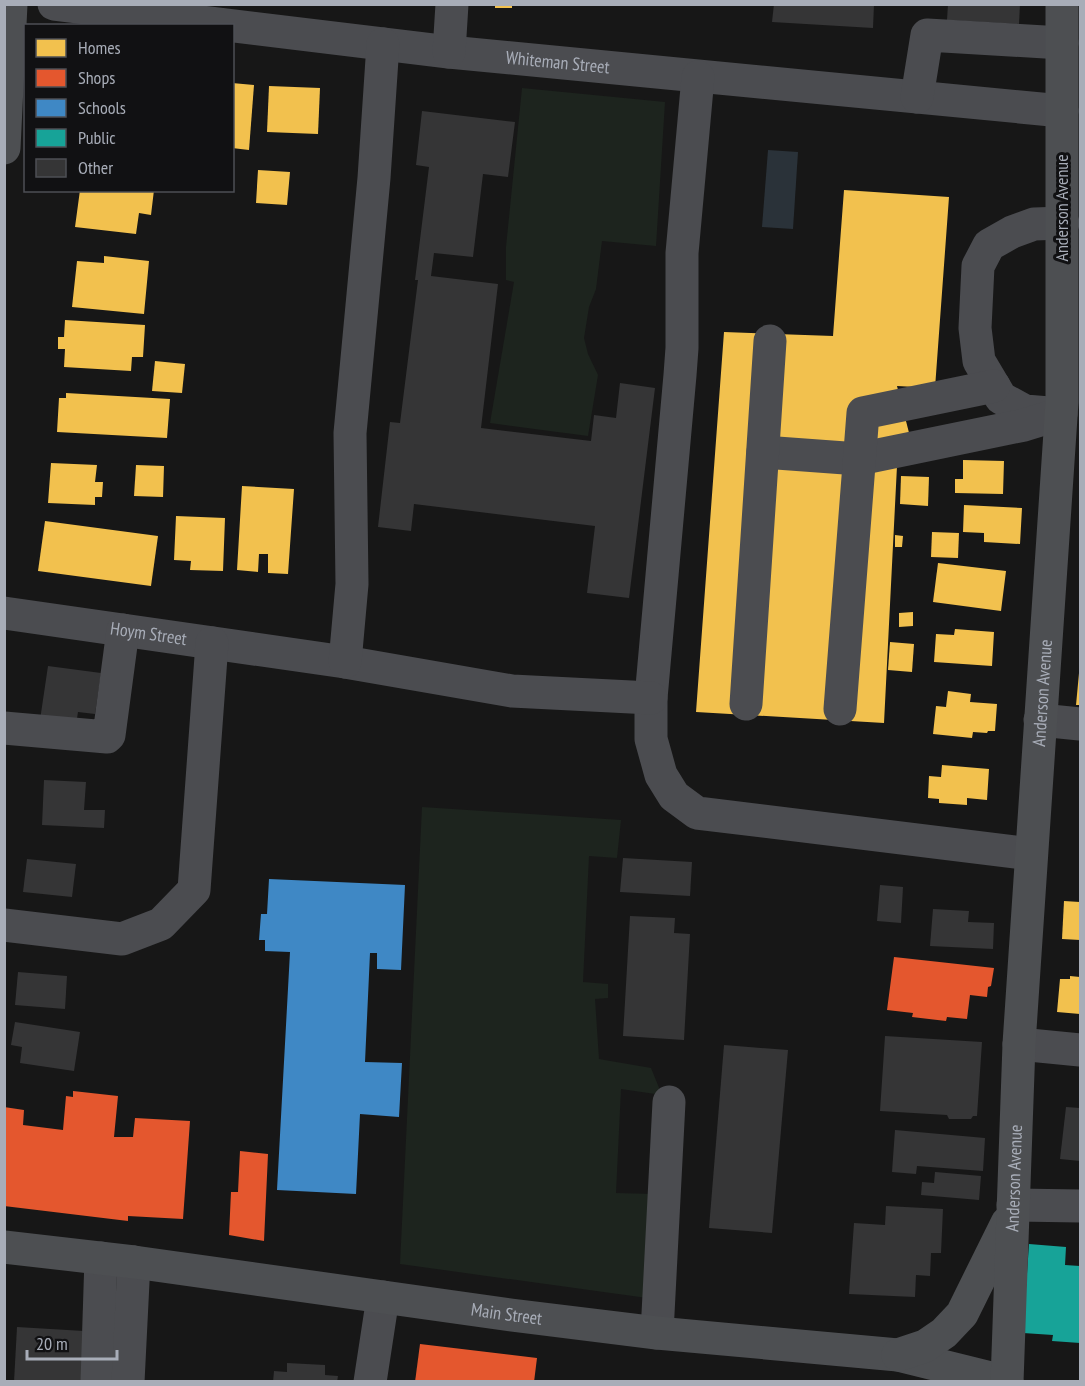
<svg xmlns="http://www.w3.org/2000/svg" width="1085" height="1386" font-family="'PT Sans Narrow',sans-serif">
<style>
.green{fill:#1d241e}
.water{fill:#2a3239}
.homes{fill:#f2c14e}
.shops{fill:#e4572e}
.schools{fill:#3f88c5}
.public{fill:#17a398}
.building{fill:#353536}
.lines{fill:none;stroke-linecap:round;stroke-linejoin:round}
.minor{stroke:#4b4c50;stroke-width:33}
.major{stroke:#4d4f52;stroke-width:33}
.labels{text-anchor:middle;stroke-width:6;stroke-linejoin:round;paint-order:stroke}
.street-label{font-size:18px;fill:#a8adb8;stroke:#111113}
</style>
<rect width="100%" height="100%" fill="#171717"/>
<g class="green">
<path d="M 522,88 L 665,102 L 656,246 L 602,241 L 596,289 L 589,307 L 584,338 L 588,354 L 598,375 L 588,436 L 490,423 L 514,282 L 506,280 L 506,247 Z"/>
<path d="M 422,807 L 621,820 L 617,858 L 589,856 L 583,982 L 608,984 L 608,998 L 595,999 L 599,1059 L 651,1068 L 662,1095 L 621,1089 L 616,1193 L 653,1194 L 647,1298 L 400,1264 Z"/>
</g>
<path class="water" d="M 768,150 L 798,152 L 793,229 L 762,227 Z"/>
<g class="homes">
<rect x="495" y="4" width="17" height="4"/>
<path d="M 232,83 L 254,85 L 249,150 L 232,148 Z"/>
<path d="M 269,86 L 320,88 L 318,134 L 267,132 Z"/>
<path d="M 258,170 L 290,172 L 287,205 L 256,203 Z"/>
<path d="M 80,190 L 154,190 L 151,215 L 139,213 L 136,234 L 75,227 Z"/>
<path d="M 844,190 L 949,197 L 935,388 L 897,386 L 916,460 L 897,466 L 884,723 L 696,712 L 724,332 L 833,336 Z"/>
<path d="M 104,256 L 149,261 L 144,314 L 72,307 L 77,261 L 104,263 Z"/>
<path d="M 65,320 L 145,325 L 143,357 L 132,357 L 131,371 L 64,367 L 65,349 L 58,349 L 58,337 L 64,337 Z"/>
<path d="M 155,361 L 185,364 L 182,393 L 152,391 Z"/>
<path d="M 66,393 L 170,399 L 167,438 L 57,432 L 59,398 L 66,398 Z"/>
<path d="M 963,460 L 1004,461 L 1003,494 L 955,493 L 955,479 L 963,479 Z"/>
<path d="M 51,463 L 97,465 L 95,482 L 103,482 L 102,497 L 95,497 L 95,505 L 48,503 Z"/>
<path d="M 136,465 L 164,466 L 163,497 L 134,496 Z"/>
<path d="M 901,476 L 929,477 L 928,506 L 900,504 Z"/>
<path d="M 242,486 L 294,489 L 288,574 L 268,573 L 268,554 L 259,554 L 258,572 L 237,570 Z"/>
<path d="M 964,505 L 1022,508 L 1020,544 L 984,542 L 984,533 L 963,532 Z"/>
<path d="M 176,516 L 225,518 L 223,571 L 190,570 L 191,561 L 174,560 Z"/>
<path d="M 45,521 L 158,536 L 151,586 L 38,571 Z"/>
<path d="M 932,532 L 959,533 L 958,558 L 931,557 Z"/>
<path d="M 895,535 L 903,536 L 902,547 L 895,547 Z"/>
<path d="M 938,563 L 1006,571 L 1001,611 L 933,602 Z"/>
<path d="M 913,612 L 913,626 L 899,627 L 899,613 Z"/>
<path d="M 955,629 L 994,632 L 992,666 L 934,662 L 936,634 L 954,635 Z"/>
<path d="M 890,642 L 914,644 L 912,672 L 888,670 Z"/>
<path d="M 1079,673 L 1080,673 L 1080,705 L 1076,705 Z"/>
<path d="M 948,691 L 971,694 L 970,702 L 997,704 L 995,731 L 988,731 L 987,733 L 973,732 L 972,738 L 933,734 L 936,706 L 946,707 Z"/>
<path d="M 942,765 L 989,769 L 987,800 L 967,798 L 967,805 L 939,803 L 939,799 L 928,798 L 929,776 L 941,777 Z"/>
<path d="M 1064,901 L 1080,902 L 1080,940 L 1062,939 Z"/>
<path d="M 1070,976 L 1080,977 L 1080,1014 L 1057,1012 L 1060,979 L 1070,979 Z"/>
</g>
<g class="shops">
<path d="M 894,957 L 994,968 L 991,986 L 988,987 L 987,997 L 970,995 L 967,1019 L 947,1017 L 946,1021 L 912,1017 L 913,1013 L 887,1010 Z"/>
<path d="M 73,1091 L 118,1096 L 114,1137 L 133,1137 L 135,1118 L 190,1121 L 183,1219 L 128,1216 L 128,1221 L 4,1206 L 4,1107 L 24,1110 L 23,1125 L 63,1130 L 66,1096 L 73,1097 Z"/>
<path d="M 240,1151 L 268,1154 L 264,1241 L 229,1235 L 231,1192 L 238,1192 Z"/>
<path d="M 420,1344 L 537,1358 L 534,1382 L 415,1382 Z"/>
</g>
<path class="schools" d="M 269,879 L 405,885 L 401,970 L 377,969 L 377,953 L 370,953 L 365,1062 L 402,1063 L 399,1117 L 360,1114 L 356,1194 L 277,1190 L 290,952 L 265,951 L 265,940 L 259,940 L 261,914 L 267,914 Z"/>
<path class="public" d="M 1029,1244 L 1066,1247 L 1065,1265 L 1080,1266 L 1080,1343 L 1052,1341 L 1053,1335 L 1023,1333 Z"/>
<g class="building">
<path d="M 774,4 L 874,4 L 873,28 L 772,22 Z"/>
<path d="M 948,4 L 1020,4 L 1019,24 L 947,20 Z"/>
<path d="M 422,111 L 515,122 L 508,177 L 483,174 L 473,257 L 434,253 L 431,276 L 498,284 L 481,428 L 591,441 L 594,415 L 616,418 L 620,383 L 655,388 L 629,598 L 587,593 L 595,526 L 414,504 L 411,531 L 378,527 L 390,422 L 400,423 L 418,280 L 415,280 L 429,167 L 416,165 Z"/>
<path d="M 48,666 L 101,673 L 95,714 L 78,712 L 76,725 L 40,720 Z"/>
<path d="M 44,780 L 86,782 L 84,810 L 105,810 L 104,828 L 42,825 Z"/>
<path d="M 623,858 L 692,862 L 690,896 L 620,892 Z"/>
<path d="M 27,859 L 76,864 L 72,897 L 23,892 Z"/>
<path d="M 880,885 L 903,887 L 901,923 L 877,921 Z"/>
<path d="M 933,909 L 969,911 L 968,922 L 994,923 L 993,949 L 930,946 Z"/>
<path d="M 630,916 L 675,918 L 674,933 L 690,934 L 684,1040 L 623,1036 Z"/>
<path d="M 18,972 L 67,976 L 65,1009 L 15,1005 Z"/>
<path d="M 15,1022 L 80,1032 L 74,1071 L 20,1063 L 22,1047 L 11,1045 Z"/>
<path d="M 885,1036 L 982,1042 L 977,1116 L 973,1116 L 971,1119 L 949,1119 L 947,1115 L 880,1111 Z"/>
<path d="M 724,1045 L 788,1050 L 772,1233 L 709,1228 Z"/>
<path d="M 1066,1107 L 1080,1108 L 1080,1161 L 1060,1159 Z"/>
<path d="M 895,1130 L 985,1138 L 983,1171 L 917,1166 L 916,1174 L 892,1172 Z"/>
<path d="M 935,1172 L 981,1176 L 979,1200 L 921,1195 L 922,1182 L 934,1183 Z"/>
<path d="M 886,1206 L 943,1209 L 941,1253 L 931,1253 L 930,1276 L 916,1275 L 915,1297 L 849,1294 L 854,1223 L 885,1225 Z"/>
<path d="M 17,1327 L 84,1331 L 81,1382 L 14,1382 Z"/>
<path d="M 287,1363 L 325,1365 L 325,1375 L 338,1376 L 337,1382 L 273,1382 L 274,1371 L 287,1372 Z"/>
</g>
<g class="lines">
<g class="minor">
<path id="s1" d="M 54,4 L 449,52 L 1062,111"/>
<path d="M 449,52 L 452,4"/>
<path d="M 698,77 L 682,253 L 682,348 L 680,375 L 651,698 L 651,739 L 661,775 L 674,796 L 697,813 L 1031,854"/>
<path d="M 917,97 L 927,35 L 1062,43"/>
<path d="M 1061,414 L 1025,411 L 1001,398 L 979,361 L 975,328 L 978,266 L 989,245 L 1012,232 L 1034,224 L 1063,223"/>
<path d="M 763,452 L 859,459 L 1024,425 L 1050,417"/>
<path id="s2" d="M 4,613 L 345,662 L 512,691 L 651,698"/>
<path d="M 345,662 L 352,584 L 350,433 L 374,178 L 383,44"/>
<path d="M 746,704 L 770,341"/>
<path d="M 840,709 L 863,413 L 994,386"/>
<path d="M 1040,720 L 1080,724"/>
<path d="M 4,728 L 107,737 L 109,735 L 123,630"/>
<path d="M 4,925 L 122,939 L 161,924 L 194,890 L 212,643"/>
<path d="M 1019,1044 L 1080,1050"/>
<path d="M 1013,1205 L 1080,1206"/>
<path d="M 657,1333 L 669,1102"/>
<path d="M 97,1382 L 101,1258"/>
<path d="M 128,1382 L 134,1262"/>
<path d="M 370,1382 L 383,1297"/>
</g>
<g class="major">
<path d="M 4,148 L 11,4"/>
<path id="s3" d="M 4,1247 L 134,1262 L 511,1315 L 657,1333 L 898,1355 L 1007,1382"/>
<path d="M 898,1355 L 925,1346 L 944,1333 L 962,1314 L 1007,1223"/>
<path id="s4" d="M 1007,1382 L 1019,1044 L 1062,402 L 1062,4"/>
</g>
</g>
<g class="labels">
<g class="street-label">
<text dy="6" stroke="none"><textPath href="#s1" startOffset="507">Whiteman Street</textPath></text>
<text transform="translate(1062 208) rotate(-90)" y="6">Anderson Avenue</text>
<text dy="6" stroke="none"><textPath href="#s2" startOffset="146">Hoym Street</textPath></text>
<text dy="6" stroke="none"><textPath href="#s4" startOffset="690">Anderson Avenue</textPath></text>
<text dy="6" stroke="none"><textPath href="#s4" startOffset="204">Anderson Avenue</textPath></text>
<text dy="6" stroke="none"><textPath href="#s3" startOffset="507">Main Street</textPath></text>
</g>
</g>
<rect width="1085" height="1386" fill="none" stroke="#a8adb8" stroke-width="12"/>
<rect x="24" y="24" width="210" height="168" fill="#111113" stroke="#4d4f55" stroke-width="1.5"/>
<rect x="36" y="39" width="30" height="18" fill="#f2c14e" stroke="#4d4f55" stroke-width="1.5"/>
<text x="78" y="54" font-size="18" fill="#a8adb8">Homes</text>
<rect x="36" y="69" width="30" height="18" fill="#e4572e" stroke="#4d4f55" stroke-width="1.5"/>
<text x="78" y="84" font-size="18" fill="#a8adb8">Shops</text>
<rect x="36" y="99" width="30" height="18" fill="#3f88c5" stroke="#4d4f55" stroke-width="1.5"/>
<text x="78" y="114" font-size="18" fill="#a8adb8">Schools</text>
<rect x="36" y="129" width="30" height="18" fill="#17a398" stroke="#4d4f55" stroke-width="1.5"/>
<text x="78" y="144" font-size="18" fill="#a8adb8">Public</text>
<rect x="36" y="159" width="30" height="18" fill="#353536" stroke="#4d4f55" stroke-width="1.5"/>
<text x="78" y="174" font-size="18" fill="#a8adb8">Other</text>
<path d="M27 1350v9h90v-9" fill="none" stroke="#a8adb8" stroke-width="3"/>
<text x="36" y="1350" font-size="18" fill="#a8adb8" stroke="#111113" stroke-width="4.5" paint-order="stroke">20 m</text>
</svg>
